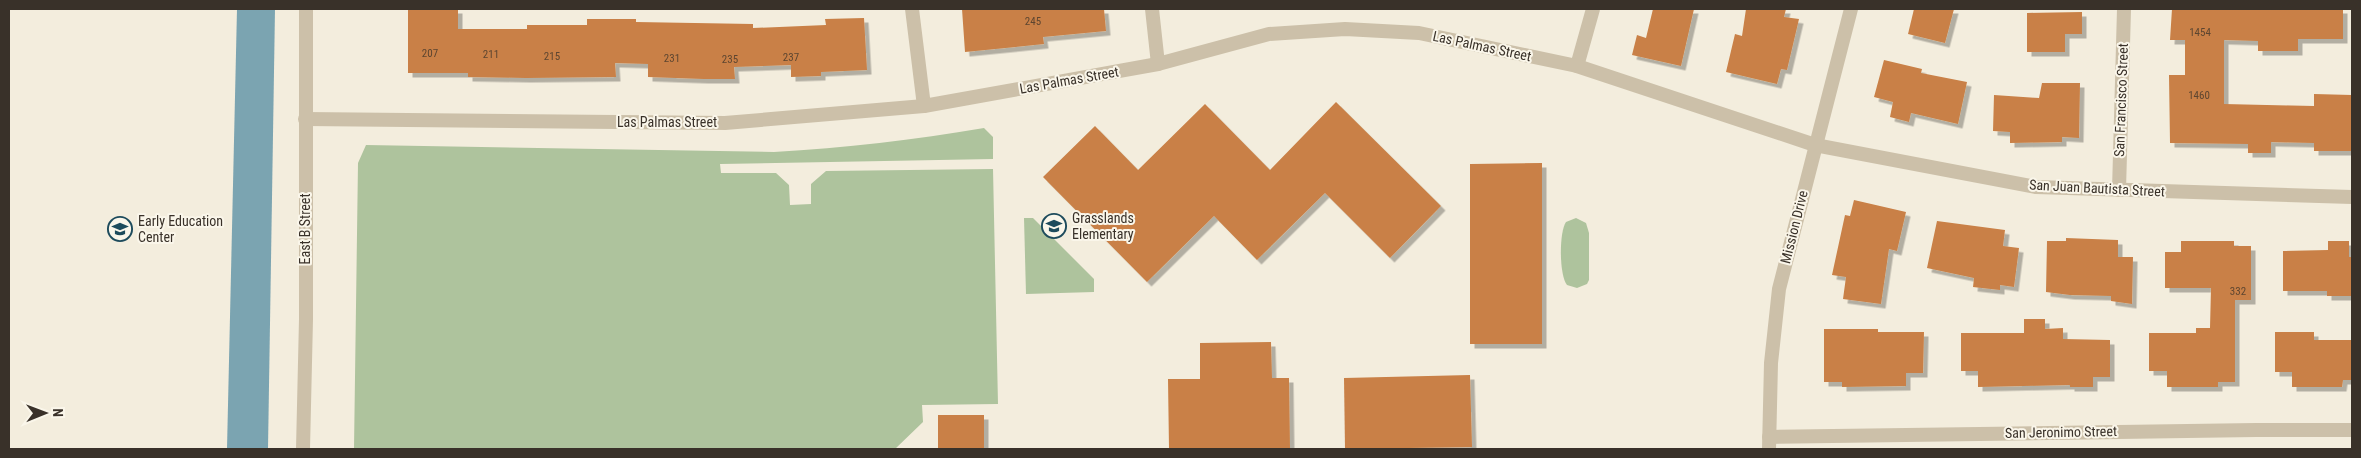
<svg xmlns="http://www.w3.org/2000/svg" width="2361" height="458" font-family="'Roboto Condensed',sans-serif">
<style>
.green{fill:#aec39d}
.water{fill:#7ba4b1}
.building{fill:#c98046;filter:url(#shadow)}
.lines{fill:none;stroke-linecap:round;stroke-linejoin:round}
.minor{stroke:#ccc0a9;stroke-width:14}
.labels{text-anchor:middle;stroke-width:4;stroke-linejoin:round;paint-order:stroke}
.number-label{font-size:11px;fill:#5d4530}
.street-label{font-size:14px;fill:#393129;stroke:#faf6ea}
.poi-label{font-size:14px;fill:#393129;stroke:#faf6ea;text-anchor:start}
</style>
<defs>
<filter id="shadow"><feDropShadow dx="4.5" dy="4.5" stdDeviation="0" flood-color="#0004"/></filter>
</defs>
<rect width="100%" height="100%" fill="#f3eddd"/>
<g class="green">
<path d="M 984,128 L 993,137 L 993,159 L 720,164 L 721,173 L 776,173 L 789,185 L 790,205 L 811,204 L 811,184 L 826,171 L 993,169 L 998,404 L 922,405 L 923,422 L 895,449 L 354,449 L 358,163 L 366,145 L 774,152 C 845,148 914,140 984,128 Z"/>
<path d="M 1024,218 L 1033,218 L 1094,279 L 1094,292 L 1026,294 Z"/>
<path d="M 1576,218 L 1586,223 L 1589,233 L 1589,280 L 1587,284 L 1577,288 L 1567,285 C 1559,275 1559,232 1566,222 Z"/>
</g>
<path class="water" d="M 237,9 L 275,9 L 268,449 L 227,449 Z"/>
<g class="building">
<path d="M 408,9 L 458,9 L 458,29 L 527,29 L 527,25 L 587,25 L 587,19 L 636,19 L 636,22 L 753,24 L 753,28 L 826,25 L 825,19 L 864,18 L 867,70 L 821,72 L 821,76 L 791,77 L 791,65 L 734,67 L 735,79 L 704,79 L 648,77 L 648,64 L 615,63 L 616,77 L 526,78 L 468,77 L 468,73 L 408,73 Z"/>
<path d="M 962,9 L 1104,9 L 1106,31 L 1043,37 L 1044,44 L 965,52 Z"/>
<path d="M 1653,9 L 1694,9 L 1681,66 L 1632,55 L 1637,35 L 1646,38 Z"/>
<path d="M 1746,9 L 1786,9 L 1784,17 L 1799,19 L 1787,70 L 1781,69 L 1777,84 L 1726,72 L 1735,34 L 1742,36 Z"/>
<path d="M 1914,9 L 1954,9 L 1945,43 L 1908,34 Z"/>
<path d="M 2172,9 L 2343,9 L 2343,39 L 2298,39 L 2298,51 L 2258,51 L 2258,41 L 2224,40 L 2224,104 L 2314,106 L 2314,94 L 2352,95 L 2352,151 L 2314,151 L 2314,143 L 2271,142 L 2271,153 L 2248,153 L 2248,144 L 2170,143 L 2169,75 L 2185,75 L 2185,40 L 2170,40 Z"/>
<path d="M 2082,12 L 2082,34 L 2065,34 L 2065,52 L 2027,52 L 2027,13 Z"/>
<path d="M 1884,60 L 1922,69 L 1921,73 L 1967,82 L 1958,124 L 1911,113 L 1909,122 L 1890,117 L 1893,102 L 1874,97 Z"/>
<path d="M 2042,83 L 2080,83 L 2079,138 L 2062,137 L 2062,142 L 2010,143 L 2010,132 L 1993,131 L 1994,95 L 2039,98 Z"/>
<path d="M 1336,102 L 1441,206 L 1390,258 L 1325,193 L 1257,260 L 1214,216 L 1147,282 L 1043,177 L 1095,126 L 1138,170 L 1205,104 L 1270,170 Z"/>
<path d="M 1542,163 L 1542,344 L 1470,344 L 1470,164 Z"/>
<path d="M 1854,200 L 1906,212 L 1897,251 L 1889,249 L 1881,304 L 1843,299 L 1846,277 L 1832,275 L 1845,215 L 1850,216 Z"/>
<path d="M 1937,221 L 2005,230 L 2003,246 L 2019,248 L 2014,287 L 2000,285 L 2000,290 L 1973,287 L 1974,278 L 1927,268 Z"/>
<path d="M 2066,238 L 2118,240 L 2118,257 L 2133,257 L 2132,304 L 2111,301 L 2111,296 L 2070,295 L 2046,292 L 2047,241 L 2066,241 Z"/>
<path d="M 2181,241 L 2234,241 L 2234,246 L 2251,246 L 2251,300 L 2235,300 L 2235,382 L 2218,382 L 2218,387 L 2167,387 L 2167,371 L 2149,371 L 2149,333 L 2196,333 L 2196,328 L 2210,328 L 2211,288 L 2165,288 L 2165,252 L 2181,252 Z"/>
<path d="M 2328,241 L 2349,241 L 2349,257 L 2352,257 L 2352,296 L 2327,296 L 2327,291 L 2283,291 L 2283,251 L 2328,250 Z"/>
<path d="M 2024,319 L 2045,319 L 2045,329 L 2063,328 L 2063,339 L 2110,340 L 2110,377 L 2093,377 L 2093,387 L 2070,387 L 2070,385 L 1978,387 L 1978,371 L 1961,371 L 1961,333 L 2024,333 Z"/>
<path d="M 1824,329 L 1878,329 L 1878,332 L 1924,332 L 1923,373 L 1906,373 L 1906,386 L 1842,387 L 1842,382 L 1824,382 Z"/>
<path d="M 2275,332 L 2314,332 L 2314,340 L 2352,340 L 2352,380 L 2343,380 L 2342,387 L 2292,387 L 2292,372 L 2275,372 Z"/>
<path d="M 1271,342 L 1272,378 L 1289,378 L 1290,449 L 1169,449 L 1168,379 L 1200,379 L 1200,343 Z"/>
<path d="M 1470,375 L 1472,447 L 1345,449 L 1344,378 Z"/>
<rect x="938" y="415" width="46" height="34"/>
</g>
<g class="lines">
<g class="minor">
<path d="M 912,9 L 924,106"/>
<path d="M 1152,9 L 1158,64"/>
<path d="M 1577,66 L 1593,9"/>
<path d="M 305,119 L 725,123 L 924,106 L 1158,64 L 1269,34 L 1345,29 L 1419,33 L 1577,66 L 1815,145 L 2036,187 L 2352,197"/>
<path d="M 2119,190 L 2124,9"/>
<path d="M 1769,437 L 2256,430 L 2352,430"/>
<path d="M 303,449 L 306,319 L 306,9"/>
<path d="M 1769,449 L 1771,363 L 1779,289 L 1851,9"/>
</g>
</g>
<defs>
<symbol id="school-ring" viewBox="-11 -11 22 22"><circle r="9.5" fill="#faf6ea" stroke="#1d4b5c" stroke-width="1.5"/><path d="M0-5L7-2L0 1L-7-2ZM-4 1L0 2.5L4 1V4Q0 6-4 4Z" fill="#1d4b5c"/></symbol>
</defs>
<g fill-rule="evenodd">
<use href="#school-ring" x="1040" y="212" width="28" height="28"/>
<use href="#school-ring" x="106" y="215" width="28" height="28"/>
</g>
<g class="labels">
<g class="number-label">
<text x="1033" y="25">245</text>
<text x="2200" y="36">1454</text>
<text x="430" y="57">207</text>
<text x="491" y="58">211</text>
<text x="552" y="60">215</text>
<text x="791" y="61">237</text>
<text x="672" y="62">231</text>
<text x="730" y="63">235</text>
<text x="2199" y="99">1460</text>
<text x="2238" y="295">332</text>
</g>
<g class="street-label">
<text transform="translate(1482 46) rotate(12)" y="5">Las Palmas Street</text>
<text transform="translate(1069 80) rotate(-10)" y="5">Las Palmas Street</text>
<text transform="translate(2121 100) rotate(-88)" y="5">San Francisco Street</text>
<text x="667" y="127">Las Palmas Street</text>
<text transform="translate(2097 188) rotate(3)" y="5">San Juan Bautista Street</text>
<text transform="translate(1794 227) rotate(-76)" y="5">Mission Drive</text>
<text transform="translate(305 229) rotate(-90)" y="5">East B Street</text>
<text transform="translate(2061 432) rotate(-1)" y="5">San Jeronimo Street</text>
</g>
<g class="poi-label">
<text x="1072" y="223">Grasslands<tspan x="1072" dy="16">Elementary</tspan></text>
<text x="138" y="226">Early Education<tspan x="138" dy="16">Center</tspan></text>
</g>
</g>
<rect width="2361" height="458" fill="none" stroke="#393129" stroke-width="20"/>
<g transform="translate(45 413) rotate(89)" stroke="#faf6ea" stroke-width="4" paint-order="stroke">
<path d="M0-4L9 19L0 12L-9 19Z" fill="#393129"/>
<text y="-8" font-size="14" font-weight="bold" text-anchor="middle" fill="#393129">N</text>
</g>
</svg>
